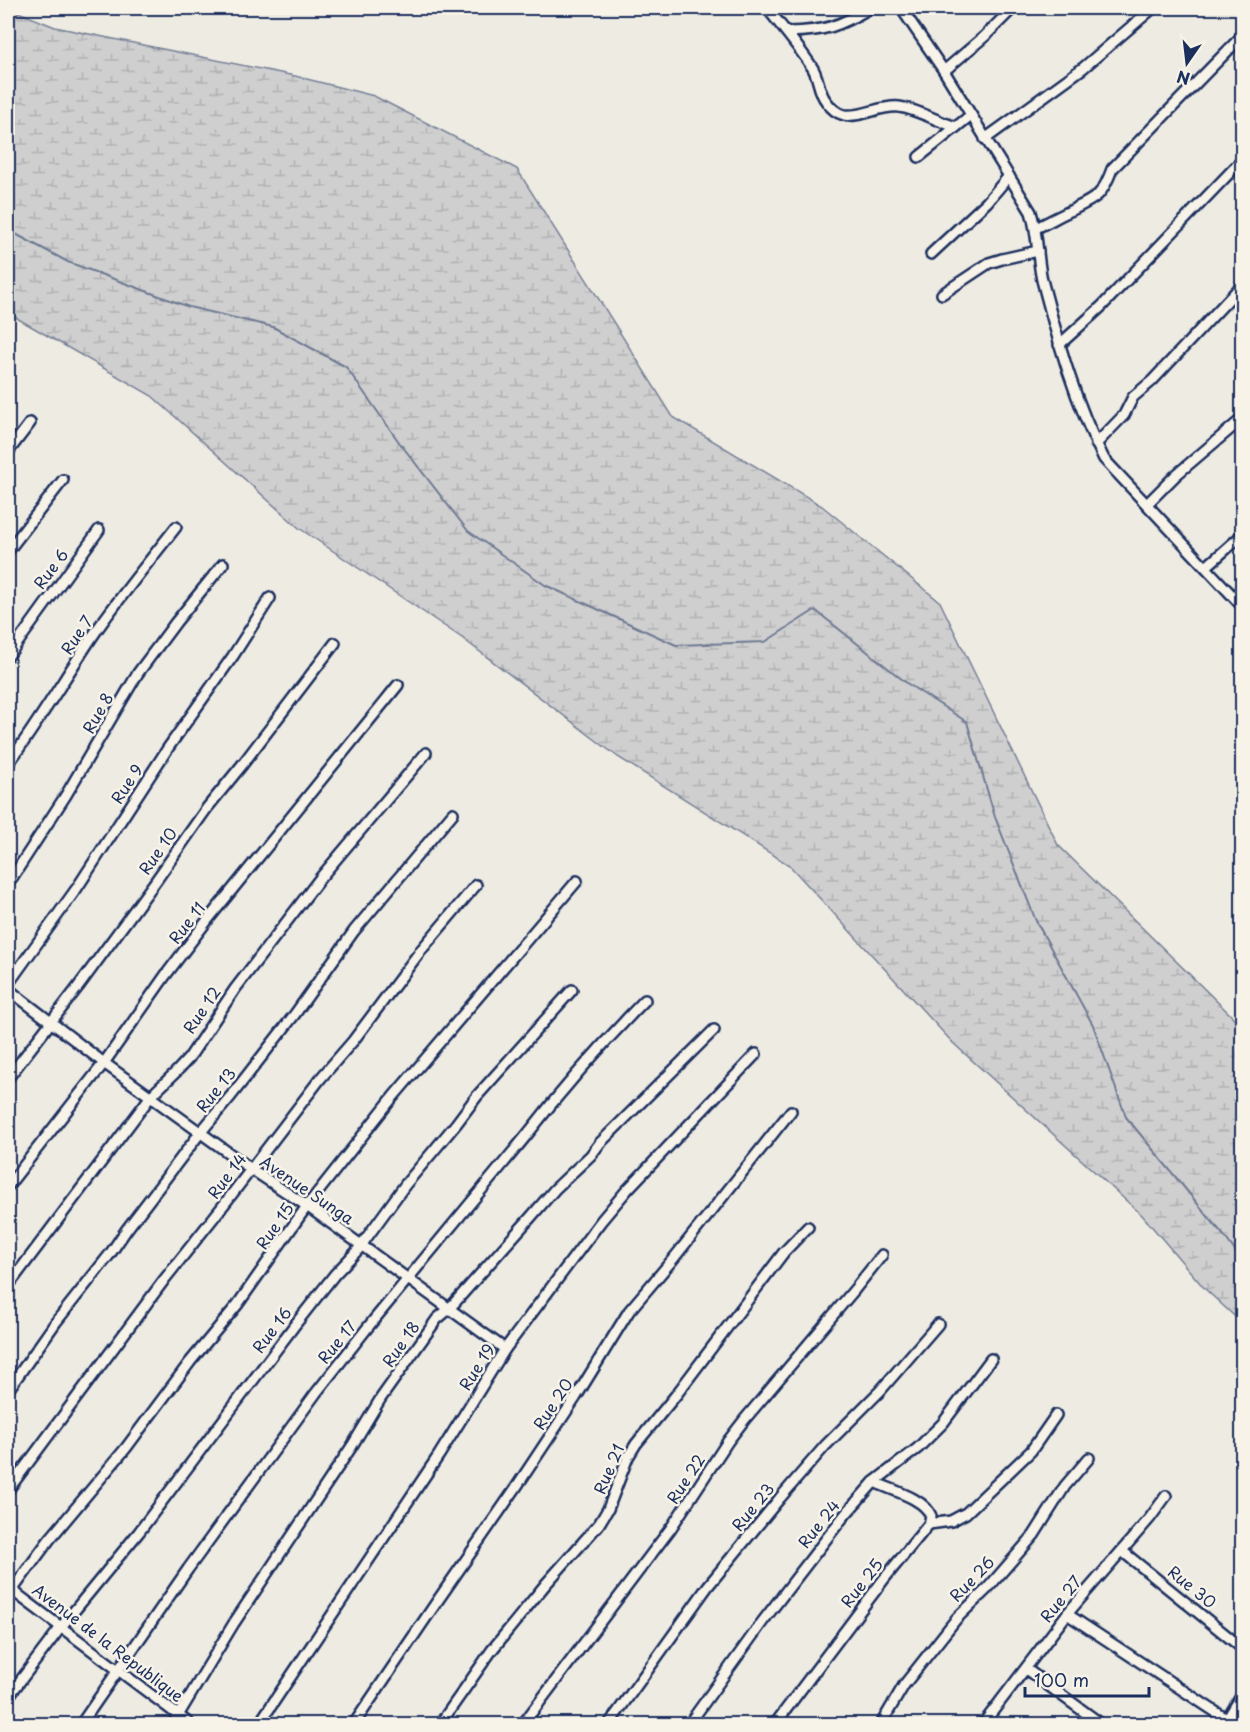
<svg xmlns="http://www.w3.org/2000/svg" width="1250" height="1732" font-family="'Playpen Sans',sans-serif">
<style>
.wetland{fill:url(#wetland-marsh);stroke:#757f96;stroke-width:1.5}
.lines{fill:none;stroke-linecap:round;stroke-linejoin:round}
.stream{stroke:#6e7992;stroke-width:2}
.minor-casing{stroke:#1b2f5e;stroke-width:14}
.minor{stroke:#f7f3e8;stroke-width:9}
.labels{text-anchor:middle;stroke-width:5;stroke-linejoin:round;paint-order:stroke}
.street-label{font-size:16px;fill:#1b2f5e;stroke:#f7f3e8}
</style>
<defs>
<pattern id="wetland-marsh" width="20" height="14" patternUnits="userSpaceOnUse" patternTransform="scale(1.5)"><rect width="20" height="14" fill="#cfcfcf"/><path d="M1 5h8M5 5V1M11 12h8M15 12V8" fill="none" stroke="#b1b2b4"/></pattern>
</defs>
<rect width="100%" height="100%" fill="#eeebe2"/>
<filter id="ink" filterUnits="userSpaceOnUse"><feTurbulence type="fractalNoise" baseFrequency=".0167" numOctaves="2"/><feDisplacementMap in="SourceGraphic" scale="12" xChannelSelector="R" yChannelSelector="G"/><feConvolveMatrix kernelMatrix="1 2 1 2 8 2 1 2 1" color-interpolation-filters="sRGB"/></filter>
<g filter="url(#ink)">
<path class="wetland" d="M 8,8 L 55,27 L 295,76 L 374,96 L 517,169 L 673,417 L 822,506 L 940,602 L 1058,845 L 1242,1026 L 1242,1323 L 1205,1289 L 1142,1215 L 953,1043 L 789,865 L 618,757 L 462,638 L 299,528 L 152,396 L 8,313 Z"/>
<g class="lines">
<path class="stream" d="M 8,230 L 68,262 L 189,307 L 273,327 L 346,367 L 399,442 L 468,531 L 545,585 L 676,645 L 765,642 L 815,610 L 908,684 L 967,722 L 995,817 L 1036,921 L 1093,1025 L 1126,1117 L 1225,1237 L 1242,1261"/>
<defs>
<g id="minor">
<path d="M 767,8 C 782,27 798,46 812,67 C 819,77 818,91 826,101 C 830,107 837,113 844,115 C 861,118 881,105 899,107 C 917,109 938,122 956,127"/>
<path d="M 901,8 L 944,71 L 1031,212 C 1038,234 1037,257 1042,280 C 1058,341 1075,403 1104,459 L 1242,606"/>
<path d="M 788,32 C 825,31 838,27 870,8"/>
<path d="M 944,71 L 985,36 L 1013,8"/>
<path d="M 985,139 L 1083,68 L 1153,8"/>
<path d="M 919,157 L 971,115"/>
<path d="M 1036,228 C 1047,223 1059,216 1070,211 C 1096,198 1102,197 1112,169 L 1242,36"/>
<path d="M 931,254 L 987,202 L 1009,176"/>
<path d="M 942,294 L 989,263 L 1002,259 L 1038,251"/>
<path d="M 1059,345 L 1101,307 L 1242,160"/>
<path d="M 1096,444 L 1124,415 L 1133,397 L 1152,381 L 1242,285"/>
<path d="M 8,452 L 30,423"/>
<path d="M 1147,504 L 1176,475 L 1242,419"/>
<path d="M 8,551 L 63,480"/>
<path d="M 1206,567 L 1242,535"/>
<path d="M 8,656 L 99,530"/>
<path d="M 8,764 C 38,723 64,679 92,637 C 118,599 148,563 176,527"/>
<path d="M 8,884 L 66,795 L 138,673 L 176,622 L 223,564"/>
<path d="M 8,984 L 77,888 L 168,748 L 233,656 L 270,598"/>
<path d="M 8,989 L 104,1063 L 251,1169 L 307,1206 L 505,1349"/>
<path d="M 8,1078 L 78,987 L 155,882 L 207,808 L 242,765 L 335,643"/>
<path d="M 8,1186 L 104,1063 L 165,976 L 206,922 L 398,685"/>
<path d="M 8,1286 L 151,1096 L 176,1072 L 189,1058 L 235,989 L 321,877 L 426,753"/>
<path d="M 8,1390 L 56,1322 L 110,1254 L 127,1229 L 200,1133 L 231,1096 L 295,1014 L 354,931 L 453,813"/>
<path d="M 8,1490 L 164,1280 L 226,1202 L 320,1079 L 353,1041 L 422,949 L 476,885"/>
<path d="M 929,1524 L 951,1521 L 966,1513 L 1031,1451 L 1056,1415"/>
<path d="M 1122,1551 L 1242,1648"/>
<path d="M 9,1588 L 190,1724"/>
<path d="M 8,1596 L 49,1540 L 126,1448 L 190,1362 L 238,1304 L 307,1206 L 393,1097 L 577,881"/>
<path d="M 1067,1614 L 1234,1724"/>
<path d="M 1026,1669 L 1101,1724"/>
<path d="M 8,1697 L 61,1627 L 139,1532 L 294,1326 L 335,1274 L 357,1251 L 405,1185 L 456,1124 L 477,1096 L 572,990"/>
<path d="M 1225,1723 L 1242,1695"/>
<path d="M 81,1724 L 188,1569 L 316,1393 L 368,1327 L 526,1136 C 563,1088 603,1043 645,1000"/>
<path d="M 173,1724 L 234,1623 L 352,1446 L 381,1398 L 437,1319 L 449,1309 L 530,1218 L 555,1189 L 591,1155 L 600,1143 L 714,1030"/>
<path d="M 259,1724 L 439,1455 L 505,1349 L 601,1221 L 627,1190 L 756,1054"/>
<path d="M 354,1724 L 436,1603 L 515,1489 L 576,1397 L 629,1311 L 674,1258 L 791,1111"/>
<path d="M 440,1724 L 492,1650 L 545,1585 L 599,1524 L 608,1509 L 628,1457 L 636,1444 L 676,1395 L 784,1252 L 808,1227"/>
<path d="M 523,1724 L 671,1528 L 728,1441 L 745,1419 L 855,1289 L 882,1255"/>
<path d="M 609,1724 L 708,1586 L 780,1498 L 825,1446 L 880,1391 L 938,1324"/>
<path d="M 689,1724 L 763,1621 L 844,1516 L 874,1482 L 918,1448 L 943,1423 L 991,1359"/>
<path d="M 775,1724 L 884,1579 L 929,1524 L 931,1516 C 924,1498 891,1490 874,1482"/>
<path d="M 881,1724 L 904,1685 L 957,1618 L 988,1588 L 1034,1535 L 1065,1486 L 1089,1458"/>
<path d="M 983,1724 L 1067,1614 L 1150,1518 L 1166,1496"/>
</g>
</defs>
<use href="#minor" class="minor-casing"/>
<use href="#minor" class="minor"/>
</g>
</g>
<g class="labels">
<g class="street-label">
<text transform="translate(51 569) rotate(-53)" y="6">Rue 6</text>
<text transform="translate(77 635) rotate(-56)" y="6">Rue 7</text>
<text transform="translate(98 713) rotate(-60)" y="6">Rue 8</text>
<text transform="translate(127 784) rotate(-57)" y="6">Rue 9</text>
<text transform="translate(158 851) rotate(-55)" y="6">Rue 10</text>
<text transform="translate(187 923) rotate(-52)" y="6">Rue 11</text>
<text transform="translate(202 1010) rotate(-56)" y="6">Rue 12</text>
<text transform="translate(216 1090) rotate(-51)" y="6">Rue 13</text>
<text transform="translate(227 1176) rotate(-53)" y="6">Rue 14</text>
<text transform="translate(307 1190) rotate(34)" y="6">Avenue Sunga</text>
<text transform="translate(275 1226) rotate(-55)" y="6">Rue 15</text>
<text transform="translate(272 1330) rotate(-53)" y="6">Rue 16</text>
<text transform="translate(337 1342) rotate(-51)" y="6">Rue 17</text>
<text transform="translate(401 1344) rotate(-55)" y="6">Rue 18</text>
<text transform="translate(477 1367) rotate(-58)" y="6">Rue 19</text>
<text transform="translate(553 1404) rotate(-57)" y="6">Rue 20</text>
<text transform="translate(609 1469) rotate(-67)" y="6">Rue 21</text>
<text transform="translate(686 1479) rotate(-57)" y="6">Rue 22</text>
<text transform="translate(753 1507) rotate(-51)" y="6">Rue 23</text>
<text transform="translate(819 1524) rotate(-52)" y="6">Rue 24</text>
<text transform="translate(972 1579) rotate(-46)" y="6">Rue 26</text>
<text transform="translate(862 1583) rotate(-52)" y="6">Rue 25</text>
<text transform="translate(1192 1587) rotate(39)" y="6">Rue 30</text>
<text transform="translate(1061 1599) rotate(-51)" y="6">Rue 27</text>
<text transform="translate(108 1643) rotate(37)" y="6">Avenue de la Republique</text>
</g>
</g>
<rect width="1250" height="1732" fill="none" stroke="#f7f3e8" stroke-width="30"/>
<rect x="15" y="15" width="1220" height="1702" fill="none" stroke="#1b2f5e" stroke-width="2" filter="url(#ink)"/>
<g transform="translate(1187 63) rotate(194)" stroke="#f7f3e8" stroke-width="4.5" paint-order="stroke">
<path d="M0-4.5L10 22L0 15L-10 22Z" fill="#1b2f5e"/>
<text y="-9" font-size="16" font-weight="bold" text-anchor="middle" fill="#1b2f5e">N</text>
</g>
<path d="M1025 1687v9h124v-9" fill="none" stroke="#1b2f5e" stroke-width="3"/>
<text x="1034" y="1687" font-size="18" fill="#1b2f5e" stroke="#f7f3e8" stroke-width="4.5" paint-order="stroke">100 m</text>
</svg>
